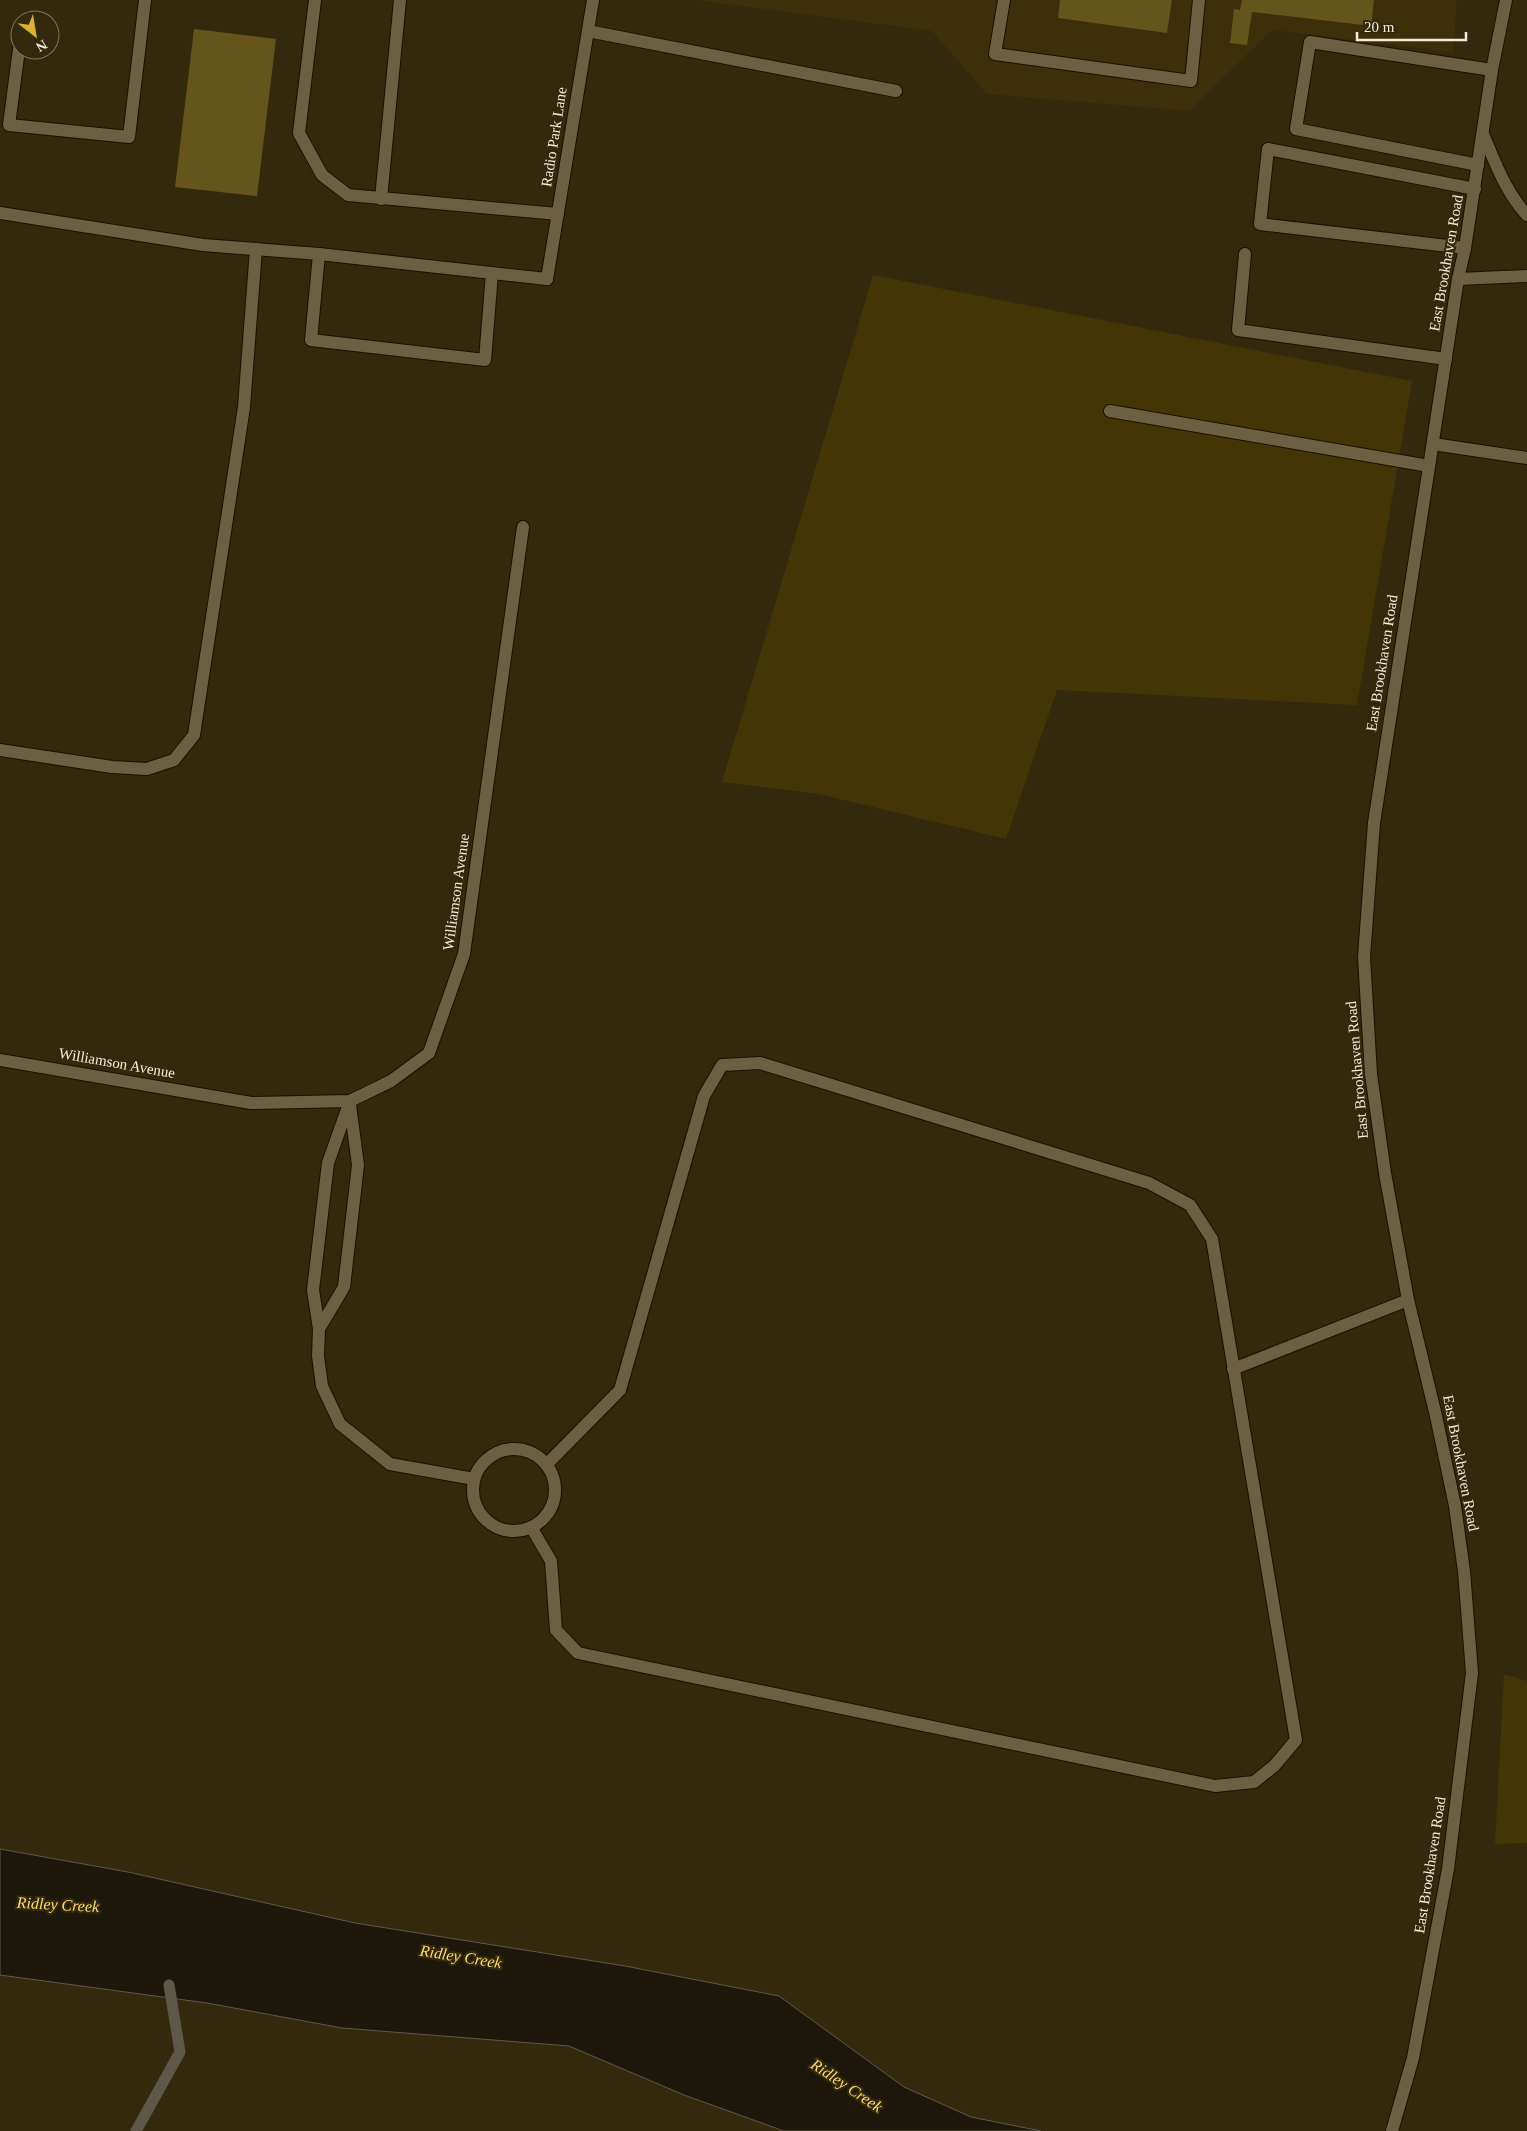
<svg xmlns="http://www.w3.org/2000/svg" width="1527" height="2131" font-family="Georgia,serif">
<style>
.built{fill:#3c2f09}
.green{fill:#443506}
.water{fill:#1d180b;stroke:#5d5849}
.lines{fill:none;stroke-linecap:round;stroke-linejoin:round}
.stream{stroke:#5d5849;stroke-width:11}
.building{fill:#66541d}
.service-casing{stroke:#1b1100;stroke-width:14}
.minor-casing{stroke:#1b1100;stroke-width:14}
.tertiary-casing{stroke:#1b1100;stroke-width:14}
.service{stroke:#6c6043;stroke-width:12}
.minor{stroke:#6c6043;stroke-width:12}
.tertiary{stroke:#6c6043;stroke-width:12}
.labels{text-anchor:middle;stroke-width:4.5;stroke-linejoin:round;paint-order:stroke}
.street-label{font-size:15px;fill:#f2ecdb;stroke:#33290c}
.water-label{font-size:16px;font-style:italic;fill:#feda77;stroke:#33290c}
</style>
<rect width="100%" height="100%" fill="#33290c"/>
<path class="built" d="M 695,0 L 1457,0 L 1453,52 L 1272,30 L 1189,111 L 987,94 L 932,31 Z"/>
<g class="green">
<path d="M 873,275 L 1412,381 L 1357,705 L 1057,690 L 1006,839 L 819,794 L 722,782 Z"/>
<path d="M 1504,1674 L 1527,1681 L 1527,1843 L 1495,1844 Z"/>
</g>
<path class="water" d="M 0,1849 L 128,1872 L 355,1923 L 625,1966 L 779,1996 L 904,2087 L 971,2117 L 1041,2131 L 784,2131 L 684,2095 L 569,2046 L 342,2028 L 207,2003 L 0,1975 Z"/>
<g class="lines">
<path class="stream" d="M 136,2131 L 180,2052 L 169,1985"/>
</g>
<g class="building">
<path d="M 1060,0 L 1172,0 L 1167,33 L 1058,18 Z"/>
<path d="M 1242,0 L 1374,0 L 1371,26 L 1252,12 L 1247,45 L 1230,43 L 1234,9 L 1240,10 Z"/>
<path d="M 194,29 L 276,39 L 257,196 L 175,187 Z"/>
</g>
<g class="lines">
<defs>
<g id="service">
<path d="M 315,0 L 299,133 L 322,175 L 348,195 L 558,214"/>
<path d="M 1004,0 L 995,54 L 1191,81 L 1199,0"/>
<path d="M 588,31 L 896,91"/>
<path d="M 19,49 L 9,125 L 129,137 L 145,0"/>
<path d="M 1478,165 L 1296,129 L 1310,42 L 1492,70"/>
<path d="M 381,199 L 400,0"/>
<path d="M 0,213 L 203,245 L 319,254"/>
<path d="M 1465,248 L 1260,224 L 1268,149 L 1475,189"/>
<path d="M 1245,254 L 1238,330 L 1446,359"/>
<path d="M 492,273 L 485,360 L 311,340 L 319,254 L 547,279"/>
<path d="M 1110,411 L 1429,466"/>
<path d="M 1433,444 L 1527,458"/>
<path d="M 0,750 L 112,767 L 147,769 L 174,760 L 194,735 L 244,407 L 256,249"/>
<path d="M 350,1101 L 328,1163 L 313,1290 L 319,1329 L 318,1356 L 322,1386 L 340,1424 L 390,1464 L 474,1479"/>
<path d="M 319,1329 L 344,1287 L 358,1165 L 350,1105"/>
<path d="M 1233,1369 L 1408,1300"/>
<circle cx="514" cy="1490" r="41"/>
<path d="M 531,1527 L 551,1561 L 556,1630 L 578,1653 L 1215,1786 L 1254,1782 L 1274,1766 L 1296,1740 L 1212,1239 L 1190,1205 L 1149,1183 L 760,1063 L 722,1065 L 704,1096 L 620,1390 L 547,1464"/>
</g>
<g id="minor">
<path d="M 1483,134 C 1495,162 1506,193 1527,215"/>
<path d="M 547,279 L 593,0"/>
<path d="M 1458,279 L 1527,276"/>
<path d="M 0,1060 L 251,1103 L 350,1101 L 391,1081 L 429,1053 L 464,954 L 523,527"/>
</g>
<path id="tertiary" d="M 1392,2131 L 1413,2058 L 1448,1869 L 1472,1673 L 1464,1571 L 1455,1506 L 1436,1416 L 1408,1300 L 1385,1173 L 1371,1074 L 1364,957 L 1374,823 L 1458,279 L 1465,248 L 1492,70 L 1506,0"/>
</defs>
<use href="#service" class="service-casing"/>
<use href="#minor" class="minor-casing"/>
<use href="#tertiary" class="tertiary-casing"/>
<use href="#service" class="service"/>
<use href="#minor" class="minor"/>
<use href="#tertiary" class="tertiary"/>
</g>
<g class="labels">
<g class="street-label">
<text transform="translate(554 137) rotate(-81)" y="5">Radio Park Lane</text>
<text transform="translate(1446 263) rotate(-80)" y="5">East Brookhaven Road</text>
<text transform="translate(1382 663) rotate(-81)" y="5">East Brookhaven Road</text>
<text transform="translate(456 892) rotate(-82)" y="5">Williamson Avenue</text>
<text transform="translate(117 1063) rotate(10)" y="5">Williamson Avenue</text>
<text transform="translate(1357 1070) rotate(-95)" y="5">East Brookhaven Road</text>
<text transform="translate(1461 1463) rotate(79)" y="5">East Brookhaven Road</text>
<text transform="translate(1430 1865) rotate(-81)" y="5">East Brookhaven Road</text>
</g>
<g class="water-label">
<text transform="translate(58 1904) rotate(3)" y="6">Ridley Creek</text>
<text transform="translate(461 1956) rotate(9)" y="6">Ridley Creek</text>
<text transform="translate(847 2085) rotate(34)" y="6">Ridley Creek</text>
</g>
</g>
<g transform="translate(35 35) rotate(149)"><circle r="24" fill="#33290c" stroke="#7f775f"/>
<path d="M0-4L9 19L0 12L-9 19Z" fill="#dbb233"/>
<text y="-8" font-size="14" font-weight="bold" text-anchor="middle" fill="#f2ecdb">N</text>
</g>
<path d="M1357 32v8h109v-8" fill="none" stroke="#f2ecdb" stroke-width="2.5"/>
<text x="1364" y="32" font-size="15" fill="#f2ecdb" stroke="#33290c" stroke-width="4" paint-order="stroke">20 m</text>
</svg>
